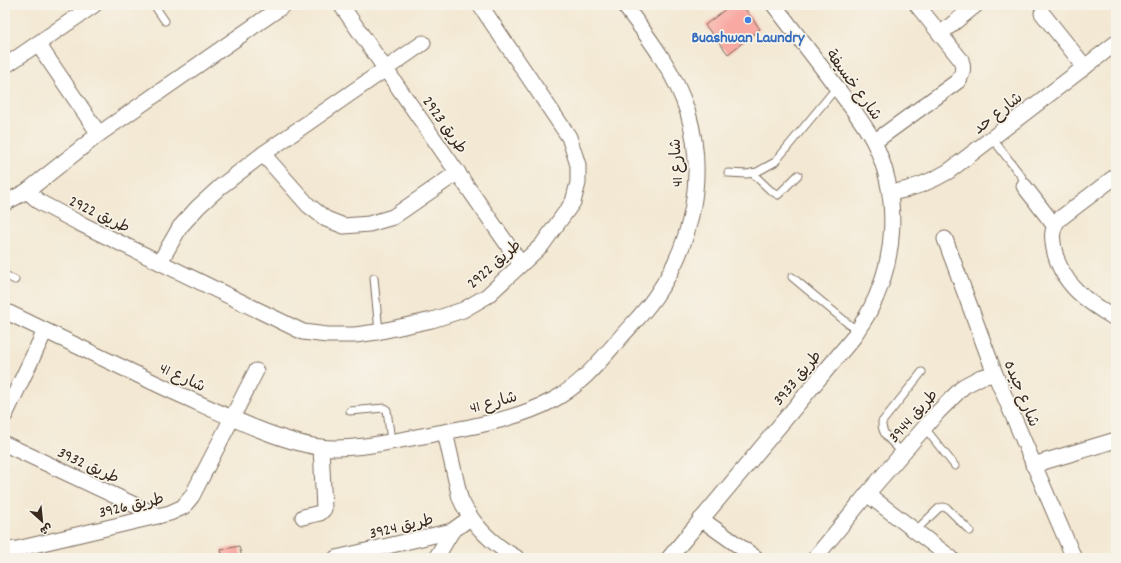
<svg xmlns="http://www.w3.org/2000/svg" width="1121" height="563" font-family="Dekko,'Playpen Sans Arabic',sans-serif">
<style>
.building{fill:#f8a9a2}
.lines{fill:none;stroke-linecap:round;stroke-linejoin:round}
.service-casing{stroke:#7b6c5d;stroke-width:9}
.minor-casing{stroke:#7b6c5d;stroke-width:17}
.service{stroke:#fff;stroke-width:7}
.minor{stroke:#fff;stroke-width:15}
.shop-dot{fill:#3f7fe0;stroke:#f7f3e8;stroke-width:1.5}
.labels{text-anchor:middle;stroke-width:3.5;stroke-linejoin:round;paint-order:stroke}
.shop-label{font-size:16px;font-weight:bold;fill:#366cbe;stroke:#f7f3e8}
.street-label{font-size:16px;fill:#3b2a1e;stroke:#f7f3e8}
</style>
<rect width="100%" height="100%" fill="#f7f3e8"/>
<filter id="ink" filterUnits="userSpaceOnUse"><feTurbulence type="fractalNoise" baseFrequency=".025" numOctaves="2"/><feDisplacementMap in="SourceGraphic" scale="8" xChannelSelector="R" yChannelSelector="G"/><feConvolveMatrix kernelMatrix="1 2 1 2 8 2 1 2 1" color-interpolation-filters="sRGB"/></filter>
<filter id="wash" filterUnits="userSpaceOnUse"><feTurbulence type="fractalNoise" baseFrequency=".012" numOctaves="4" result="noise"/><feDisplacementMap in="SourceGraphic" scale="16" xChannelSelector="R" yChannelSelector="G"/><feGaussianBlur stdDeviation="0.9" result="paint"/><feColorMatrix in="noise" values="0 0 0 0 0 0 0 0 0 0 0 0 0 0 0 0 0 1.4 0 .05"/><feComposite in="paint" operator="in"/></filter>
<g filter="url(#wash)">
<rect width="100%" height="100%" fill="#f3e8d3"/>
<g id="blocks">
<g class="building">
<path d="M 731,5 L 742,5 L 760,29 L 728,54 L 705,25 Z"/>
<path d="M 239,546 L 242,558 L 223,558 L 221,550 Z"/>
</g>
</g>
</g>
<g filter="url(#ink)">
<use href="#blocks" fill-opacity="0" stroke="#7b6c5d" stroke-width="1"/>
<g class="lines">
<defs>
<g id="service">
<path d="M 154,5 L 165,21"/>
<path d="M 992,138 L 1022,177 L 1024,186"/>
<path d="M 728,173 L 747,174 L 757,172 L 775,162 L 837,87"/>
<path d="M 752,173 L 770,190 L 778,195 L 798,175"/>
<path d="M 5,275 L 15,280"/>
<path d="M 792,277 L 857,331"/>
<path d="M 374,278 L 379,332"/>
<path d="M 350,411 L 384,408 L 387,410 L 391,441"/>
<path d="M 924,427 L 955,466"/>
<path d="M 902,452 C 893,443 881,435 882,422 L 922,372"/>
<path d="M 915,531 L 939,508 L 943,507 L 947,508 L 970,531"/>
</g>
<g id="minor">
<path d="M 341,5 L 521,264"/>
<path d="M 1042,13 L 1085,67"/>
<path d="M 940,34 L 976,5"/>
<path d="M 38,44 L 99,134"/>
<path d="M 5,66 L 94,5"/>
<path d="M 874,142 L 958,81 C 963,74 964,68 961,60 L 917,5"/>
<path d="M 263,154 L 308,205 L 326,219 L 344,226 L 369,224 L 393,217 L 458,172"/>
<path d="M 1116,176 L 1058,220 C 1051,230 1052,238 1054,249 C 1061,284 1087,302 1116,319"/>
<path d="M 1024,186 L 1054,225"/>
<path d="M 27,191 L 41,203 L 79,223 L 303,332 L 327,335 L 355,335 L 377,332 L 432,320 L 463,310 L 487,296 L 542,245 L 573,202 L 578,183 L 578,165 L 569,137 L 480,5"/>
<path d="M 891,193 C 912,189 931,182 949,171 L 1116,43"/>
<path d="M 5,203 L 27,191 L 99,134 L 284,5"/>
<path d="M 945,239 L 995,374 L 1074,558"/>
<path d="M 160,262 L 180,227 L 198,207 L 220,187 L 263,154 L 423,43"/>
<path d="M 5,311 C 62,339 119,366 176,393 C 203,405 230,418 258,429 C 278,437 298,444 319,447 C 354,451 393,441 428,435 C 470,427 517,420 555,399 C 582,384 600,361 620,338 C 632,324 647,310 657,294 C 693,242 706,174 688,113 C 675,72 650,39 624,5"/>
<path d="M 5,415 L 45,331"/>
<path d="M 445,432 L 460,498 C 471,524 493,545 517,558"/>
<path d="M 5,444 L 158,516"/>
<path d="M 1033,465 L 1116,440"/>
<path d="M 867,494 L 951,558"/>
<path d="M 303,517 L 320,513 L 324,509 L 321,447"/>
<path d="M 701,519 L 756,558"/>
<path d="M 5,550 L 17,549 L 170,513 L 183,507 L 192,496 L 256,371"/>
<path d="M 336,558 L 452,531 L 470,518"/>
<path d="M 436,558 L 452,531"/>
<path d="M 669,558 L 853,338 C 858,329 864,321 869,312 C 897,259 900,196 874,142 C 865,125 852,108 840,92 C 819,63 796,34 774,5"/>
<path d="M 815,558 L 867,494 L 938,412 L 964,386 L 981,377 L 995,374"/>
</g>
</defs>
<use href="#service" class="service-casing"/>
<use href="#minor" class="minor-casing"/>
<use href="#service" class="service"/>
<use href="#minor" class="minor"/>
</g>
</g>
<circle class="shop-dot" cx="748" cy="20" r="4"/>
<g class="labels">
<g class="shop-label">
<text x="748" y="42">Buashwan Laundry</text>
</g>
<g class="street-label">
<text transform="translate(855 84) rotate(54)" y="6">شارع خسيفة</text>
<text transform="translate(997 112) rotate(-38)" y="6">شارع حد</text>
<text transform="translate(446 124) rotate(55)" y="6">طريق 2923</text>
<text transform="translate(675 163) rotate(-93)" y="6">شارع 41</text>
<text transform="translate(100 213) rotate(26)" y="6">طريق 2922</text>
<text transform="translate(493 263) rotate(-41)" y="6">طريق 2922</text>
<text transform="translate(183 376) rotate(25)" y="6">شارع 41</text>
<text transform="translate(796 377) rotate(-50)" y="6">طريق 3933</text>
<text transform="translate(1023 393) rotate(68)" y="6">شارع جيده</text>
<text transform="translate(493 401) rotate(-15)" y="6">شارع 41</text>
<text transform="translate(912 415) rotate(-48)" y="6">طريق 3944</text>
<text transform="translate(89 464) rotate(25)" y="6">طريق 3932</text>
<text transform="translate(131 504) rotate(-13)" y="6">طريق 3926</text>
<text transform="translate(401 525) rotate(-13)" y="6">طريق 3924</text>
</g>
</g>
<rect width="1121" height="563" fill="none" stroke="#f7f3e8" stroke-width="20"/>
<g transform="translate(42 521) rotate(153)" stroke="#f7f3e8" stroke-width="3" paint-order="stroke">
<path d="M0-3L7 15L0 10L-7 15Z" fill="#3b2a1e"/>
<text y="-6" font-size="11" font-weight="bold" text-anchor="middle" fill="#3b2a1e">ش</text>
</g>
</svg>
